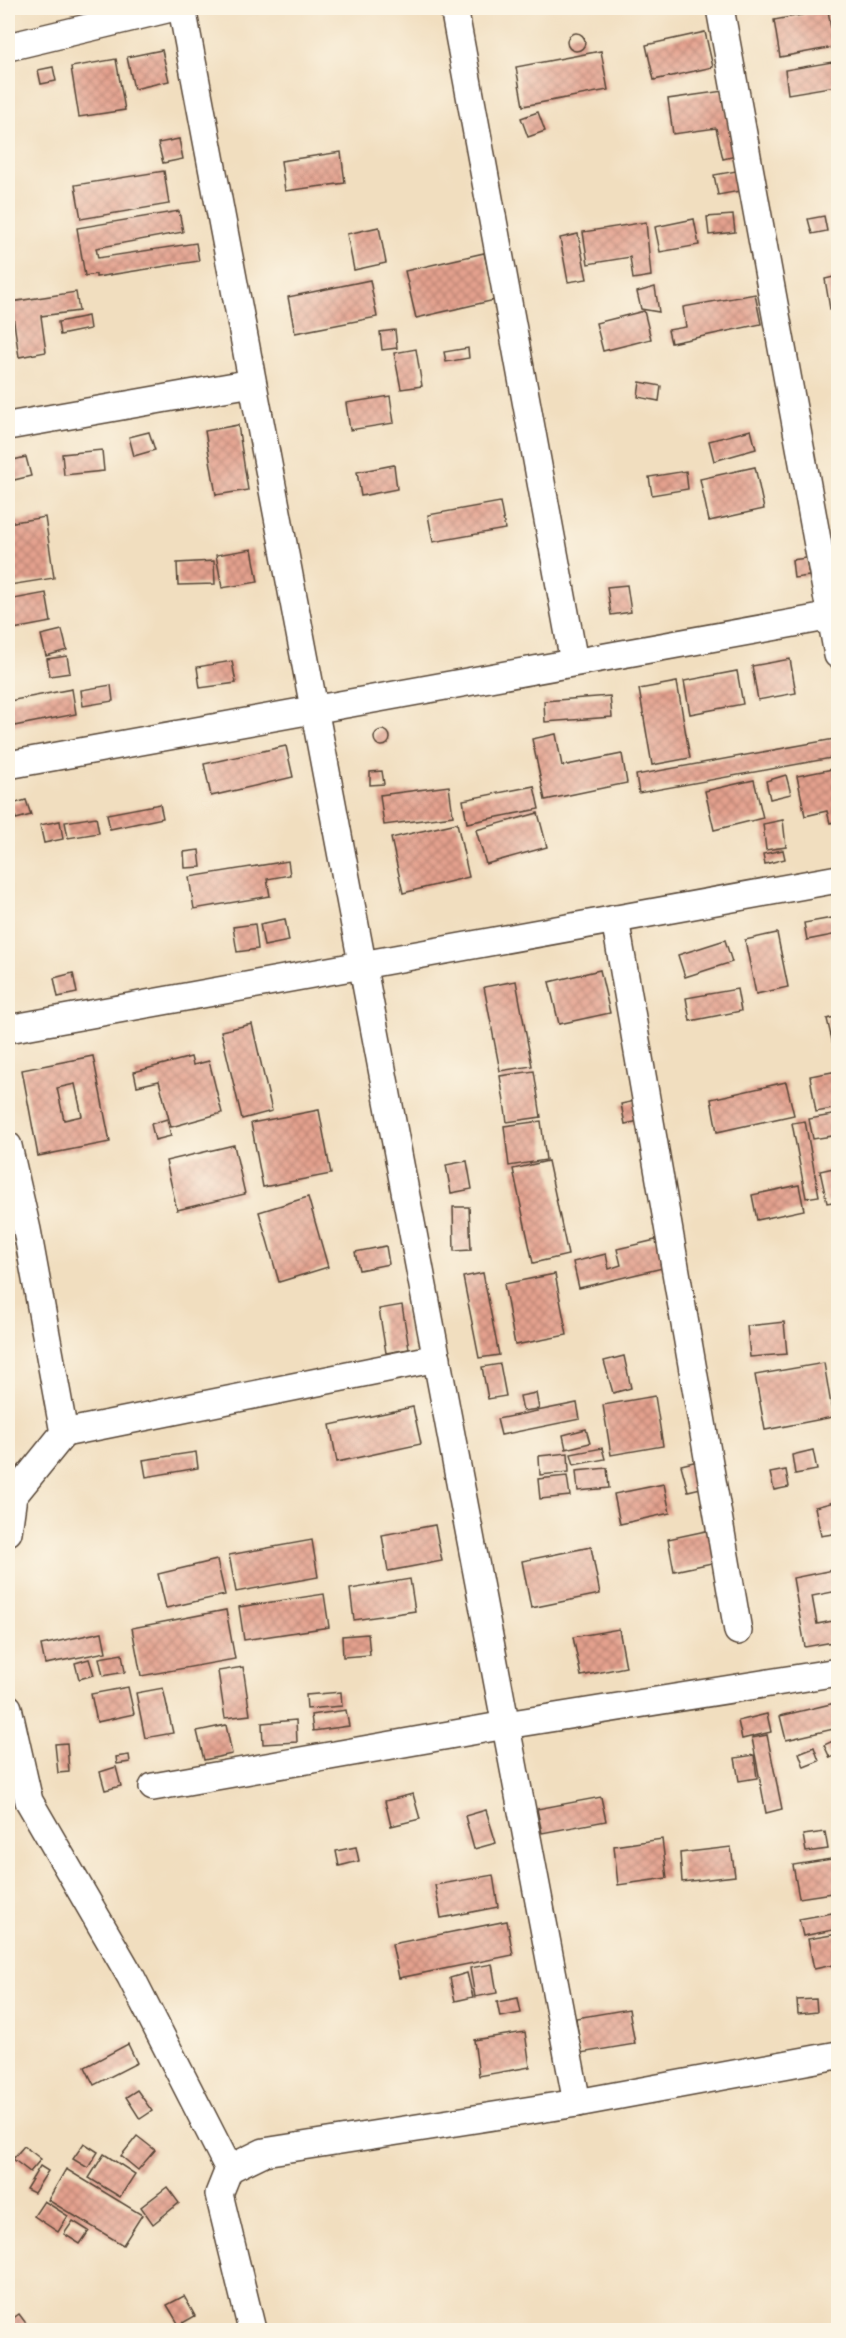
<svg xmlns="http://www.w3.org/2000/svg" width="846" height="2338" font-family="'Patrick Hand',sans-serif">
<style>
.building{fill:url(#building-cross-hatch);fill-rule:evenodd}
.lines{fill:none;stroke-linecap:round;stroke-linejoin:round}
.street-casing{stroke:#564536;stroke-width:30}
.street{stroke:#fff;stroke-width:27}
</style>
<defs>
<pattern id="building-cross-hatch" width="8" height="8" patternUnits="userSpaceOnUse" patternTransform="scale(1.5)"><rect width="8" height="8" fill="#e4a18e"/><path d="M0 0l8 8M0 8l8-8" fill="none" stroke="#ba8373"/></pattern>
</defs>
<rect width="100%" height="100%" fill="#fcf5e5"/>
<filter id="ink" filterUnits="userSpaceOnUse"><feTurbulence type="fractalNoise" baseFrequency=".0167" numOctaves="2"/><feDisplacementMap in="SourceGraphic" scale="12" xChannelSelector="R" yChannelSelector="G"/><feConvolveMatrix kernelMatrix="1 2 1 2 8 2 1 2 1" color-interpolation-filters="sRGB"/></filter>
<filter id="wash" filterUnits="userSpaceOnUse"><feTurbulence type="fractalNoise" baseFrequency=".008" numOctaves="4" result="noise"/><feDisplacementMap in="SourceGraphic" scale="24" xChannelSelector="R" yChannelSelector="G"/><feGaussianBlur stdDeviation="1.35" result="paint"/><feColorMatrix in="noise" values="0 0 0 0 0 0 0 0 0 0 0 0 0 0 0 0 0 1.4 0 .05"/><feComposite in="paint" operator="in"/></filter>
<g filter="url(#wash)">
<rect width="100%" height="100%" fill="#f1debf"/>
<g id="blocks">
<g class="building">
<path d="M 828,10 L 834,47 L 780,57 L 774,20 Z"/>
<path d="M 705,32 L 713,67 L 654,80 L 646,45 Z"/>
<circle cx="576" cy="42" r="9"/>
<path d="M 162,50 L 169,81 L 134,89 L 127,57 Z"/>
<path d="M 601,51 L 608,90 L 523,106 L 516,67 Z"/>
<path d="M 116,59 L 125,110 L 79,117 L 71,67 Z"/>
<path d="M 832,62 L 836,86 L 788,94 L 785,70 Z"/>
<path d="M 53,67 L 56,81 L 41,84 L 38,70 Z"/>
<path d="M 723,91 L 736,156 L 723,159 L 716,128 L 673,134 L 668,99 Z"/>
<path d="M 538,112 L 545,131 L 528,137 L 521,118 Z"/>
<path d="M 179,139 L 183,159 L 163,163 L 158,143 Z"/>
<path d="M 341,152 L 345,183 L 285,191 L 281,161 Z"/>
<path d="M 164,171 L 169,204 L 81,219 L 75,185 Z"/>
<path d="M 736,171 L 740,191 L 718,195 L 714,175 Z"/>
<path d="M 838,194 L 838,219 L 837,219 L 833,195 Z"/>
<path d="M 179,211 L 183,232 L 96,248 L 98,258 L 196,243 L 199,261 L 96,277 L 96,274 L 85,276 L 77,228 Z"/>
<path d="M 733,215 L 735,232 L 709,235 L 707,217 Z"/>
<path d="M 824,216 L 827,231 L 812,234 L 808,219 Z"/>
<path d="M 694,219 L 699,245 L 660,252 L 655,227 Z"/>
<path d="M 646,222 L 651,276 L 633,279 L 630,257 L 588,264 L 583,232 Z"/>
<path d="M 379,227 L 386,263 L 354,270 L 347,234 Z"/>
<path d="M 578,234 L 587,279 L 568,282 L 560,238 Z"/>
<path d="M 484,253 L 495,300 L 416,318 L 405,271 Z"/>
<path d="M 838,276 L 838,307 L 830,309 L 825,279 Z"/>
<path d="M 370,280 L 377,317 L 295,333 L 288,297 Z"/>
<path d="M 655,287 L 659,312 L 641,309 L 637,292 Z"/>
<path d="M 76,292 L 79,311 L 41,316 L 46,352 L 19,357 L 11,302 Z"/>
<path d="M 755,294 L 761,324 L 671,343 L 668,330 L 686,327 L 683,307 Z"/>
<path d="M 644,311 L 651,339 L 603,351 L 596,323 Z"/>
<path d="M 88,316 L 90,329 L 60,335 L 58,322 Z"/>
<path d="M 395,330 L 397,348 L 382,350 L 380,332 Z"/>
<path d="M 468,348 L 469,358 L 446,362 L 444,352 Z"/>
<path d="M 416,349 L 422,386 L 401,389 L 394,353 Z"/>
<path d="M 640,382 L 661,386 L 659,401 L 638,397 Z"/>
<path d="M 390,396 L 394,423 L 350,430 L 346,403 Z"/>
<path d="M 238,425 L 248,490 L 216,495 L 205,431 Z"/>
<path d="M 751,430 L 756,449 L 714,461 L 709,441 Z"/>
<path d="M 149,432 L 155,450 L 134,456 L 129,437 Z"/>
<path d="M 102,450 L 104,471 L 64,475 L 62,454 Z"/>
<path d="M 26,457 L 31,476 L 14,480 L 9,461 Z"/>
<path d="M 394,465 L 397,489 L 361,496 L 357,472 Z"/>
<path d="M 755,467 L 764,509 L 709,521 L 700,479 Z"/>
<path d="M 686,471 L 688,489 L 652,495 L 649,477 Z"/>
<path d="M 500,502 L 505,529 L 433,542 L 428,515 Z"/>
<path d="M 45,517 L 54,578 L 10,585 L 8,523 Z"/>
<path d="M 252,549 L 258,582 L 222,588 L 216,555 Z"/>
<path d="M 806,558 L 809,576 L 794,578 L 792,560 Z"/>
<path d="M 214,561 L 215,584 L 178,585 L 177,563 Z"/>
<path d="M 627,585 L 631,612 L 611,615 L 607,587 Z"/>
<path d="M 46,593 L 51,622 L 8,630 L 8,600 Z"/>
<path d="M 62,630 L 67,650 L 46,656 L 41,635 Z"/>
<path d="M 67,656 L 70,673 L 50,676 L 47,659 Z"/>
<path d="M 790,659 L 796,693 L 758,700 L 752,666 Z"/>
<path d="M 232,661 L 236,683 L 200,688 L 197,667 Z"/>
<path d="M 737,671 L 743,704 L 690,714 L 684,681 Z"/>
<path d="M 677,682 L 690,758 L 652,765 L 639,689 Z"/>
<path d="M 111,685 L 113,701 L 83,706 L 81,690 Z"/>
<path d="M 72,689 L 76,714 L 14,726 L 9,701 Z"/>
<path d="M 610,696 L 612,717 L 545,722 L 544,701 Z"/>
<circle cx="382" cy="738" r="8"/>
<path d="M 556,734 L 562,766 L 622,754 L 627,783 L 545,800 L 532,739 Z"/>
<path d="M 834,739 L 837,757 L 639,793 L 636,775 Z"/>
<path d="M 286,746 L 293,777 L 211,796 L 204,764 Z"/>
<path d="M 838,768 L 838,821 L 830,823 L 827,811 L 805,816 L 797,776 Z"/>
<path d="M 382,771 L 384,784 L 370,785 L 370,772 Z"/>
<path d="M 786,775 L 791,794 L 770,799 L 766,781 Z"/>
<path d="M 754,780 L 763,818 L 714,830 L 705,791 Z"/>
<path d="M 449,786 L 453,816 L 384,825 L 380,795 Z"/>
<path d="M 534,786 L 539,809 L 467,823 L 463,800 Z"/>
<path d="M 26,800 L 31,815 L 16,819 L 12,804 Z"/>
<path d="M 160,804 L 163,818 L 110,829 L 107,814 Z"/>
<path d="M 538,813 L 547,847 L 486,864 L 476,830 Z"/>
<path d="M 96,817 L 99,833 L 68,838 L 65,822 Z"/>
<path d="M 783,820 L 786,847 L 766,850 L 763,824 Z"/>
<path d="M 60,821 L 63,839 L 44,843 L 40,825 Z"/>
<path d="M 457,823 L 469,877 L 403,893 L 391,838 Z"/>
<path d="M 199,850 L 201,867 L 185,868 L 184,852 Z"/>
<path d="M 783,850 L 785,859 L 765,864 L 763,854 Z"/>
<path d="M 288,861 L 290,875 L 267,879 L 270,896 L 194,909 L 189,877 Z"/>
<path d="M 838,917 L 838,934 L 807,940 L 804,923 Z"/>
<path d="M 285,919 L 289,941 L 264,946 L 260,924 Z"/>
<path d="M 255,924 L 258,949 L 237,952 L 233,927 Z"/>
<path d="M 777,933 L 788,987 L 756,994 L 745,940 Z"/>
<path d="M 725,940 L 732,962 L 685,977 L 678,955 Z"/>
<path d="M 600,970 L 610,1013 L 559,1024 L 549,982 Z"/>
<path d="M 73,973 L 77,993 L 58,997 L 54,978 Z"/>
<path d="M 516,981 L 532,1066 L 500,1071 L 484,987 Z"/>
<path d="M 737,989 L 741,1011 L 690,1021 L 686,998 Z"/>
<path d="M 838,1016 L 838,1052 L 835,1053 L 827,1019 Z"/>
<path d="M 252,1024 L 272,1111 L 242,1119 L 221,1031 Z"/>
<path d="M 93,1056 L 110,1142 L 38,1156 L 22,1070 ZM 75,1084 L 82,1116 L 64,1120 L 57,1088 Z"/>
<path d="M 191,1057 L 193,1065 L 209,1061 L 222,1113 L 171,1127 L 159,1081 L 137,1086 L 134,1072 Z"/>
<path d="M 534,1071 L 541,1117 L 507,1122 L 500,1076 Z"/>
<path d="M 838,1071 L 838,1108 L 816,1112 L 810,1076 Z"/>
<path d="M 786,1082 L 794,1115 L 717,1132 L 711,1099 Z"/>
<path d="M 635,1101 L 639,1121 L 625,1124 L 621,1104 Z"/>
<path d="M 319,1110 L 331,1174 L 263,1187 L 251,1123 Z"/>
<path d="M 838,1114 L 838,1135 L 813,1139 L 809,1119 Z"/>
<path d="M 167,1119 L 171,1136 L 155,1140 L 151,1124 Z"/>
<path d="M 541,1121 L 546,1160 L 509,1166 L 504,1126 Z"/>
<path d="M 805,1121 L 819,1196 L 806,1198 L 792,1123 Z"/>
<path d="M 234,1145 L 245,1194 L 177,1210 L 166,1161 Z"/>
<path d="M 467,1161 L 472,1189 L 451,1193 L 446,1165 Z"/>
<path d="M 548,1161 L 568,1255 L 533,1263 L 513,1169 Z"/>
<path d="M 838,1167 L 838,1201 L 827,1203 L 820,1171 Z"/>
<path d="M 799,1185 L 804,1210 L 757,1220 L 752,1195 Z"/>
<path d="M 308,1197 L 328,1267 L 279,1282 L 259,1212 Z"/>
<path d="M 453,1207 L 469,1207 L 471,1250 L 454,1251 Z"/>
<path d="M 664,1238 L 671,1266 L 579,1288 L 573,1262 L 606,1254 L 609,1269 L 621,1265 L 617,1249 Z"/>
<path d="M 386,1246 L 389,1264 L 359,1270 L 355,1252 Z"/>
<path d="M 483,1273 L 499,1355 L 479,1358 L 463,1277 Z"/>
<path d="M 555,1274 L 567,1335 L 515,1345 L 504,1284 Z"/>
<path d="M 402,1305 L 409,1349 L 386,1353 L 379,1309 Z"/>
<path d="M 784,1322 L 787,1354 L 750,1357 L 747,1326 Z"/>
<path d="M 624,1356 L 631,1388 L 613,1393 L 604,1361 Z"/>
<path d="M 824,1363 L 833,1417 L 765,1430 L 755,1375 Z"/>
<path d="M 500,1364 L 506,1396 L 488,1399 L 482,1367 Z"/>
<path d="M 536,1393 L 539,1409 L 523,1411 L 520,1396 Z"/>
<path d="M 655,1396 L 663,1446 L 611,1455 L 603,1405 Z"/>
<path d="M 577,1403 L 580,1419 L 501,1435 L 497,1419 Z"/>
<path d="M 413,1407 L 421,1444 L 337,1462 L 330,1425 Z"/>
<path d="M 586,1429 L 590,1443 L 566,1449 L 563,1435 Z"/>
<path d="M 602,1448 L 605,1459 L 574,1465 L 571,1454 Z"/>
<path d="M 813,1450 L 817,1470 L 795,1474 L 792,1455 Z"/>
<path d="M 196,1452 L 198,1468 L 146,1477 L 143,1460 Z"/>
<path d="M 568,1453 L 569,1472 L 540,1475 L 539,1456 Z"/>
<path d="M 698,1461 L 705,1487 L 688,1491 L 681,1465 Z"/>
<path d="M 607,1468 L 609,1488 L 578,1491 L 576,1471 Z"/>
<path d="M 786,1470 L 789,1487 L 774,1490 L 770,1473 Z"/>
<path d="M 567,1476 L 570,1496 L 540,1499 L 538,1479 Z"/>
<path d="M 664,1484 L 670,1513 L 620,1524 L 614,1494 Z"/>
<path d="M 838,1501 L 838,1533 L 821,1536 L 815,1507 Z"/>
<path d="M 435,1525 L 442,1561 L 388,1571 L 382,1535 Z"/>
<path d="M 720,1528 L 726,1560 L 674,1571 L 668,1539 Z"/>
<path d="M 312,1540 L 318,1577 L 236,1592 L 229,1555 Z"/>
<path d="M 591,1547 L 600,1594 L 531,1608 L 522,1561 Z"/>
<path d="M 217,1560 L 225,1595 L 166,1608 L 158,1574 Z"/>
<path d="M 838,1569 L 838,1591 L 812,1596 L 817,1624 L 838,1620 L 838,1641 L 805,1647 L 793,1578 Z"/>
<path d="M 410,1579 L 415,1611 L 354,1620 L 350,1589 Z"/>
<path d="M 324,1594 L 329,1627 L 244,1640 L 239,1607 Z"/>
<path d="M 226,1610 L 235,1659 L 141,1676 L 132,1628 Z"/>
<path d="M 619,1629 L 626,1667 L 581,1676 L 573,1637 Z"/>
<path d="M 102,1632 L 106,1652 L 45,1664 L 41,1645 Z"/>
<path d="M 368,1634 L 370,1655 L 343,1657 L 342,1636 Z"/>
<path d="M 122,1654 L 125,1672 L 103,1676 L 99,1658 Z"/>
<path d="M 89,1659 L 94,1675 L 79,1679 L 75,1663 Z"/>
<path d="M 243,1667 L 250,1715 L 225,1718 L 218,1671 Z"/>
<path d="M 128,1687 L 134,1714 L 97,1722 L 91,1694 Z"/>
<path d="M 163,1688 L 173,1733 L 145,1738 L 136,1693 Z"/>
<path d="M 341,1692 L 342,1706 L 307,1709 L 306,1695 Z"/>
<path d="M 835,1703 L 838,1728 L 786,1740 L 780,1716 Z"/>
<path d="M 346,1710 L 349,1726 L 313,1731 L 311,1715 Z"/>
<path d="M 767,1714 L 771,1732 L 742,1739 L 738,1721 Z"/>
<path d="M 296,1720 L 297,1742 L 263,1744 L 262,1723 Z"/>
<path d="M 226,1725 L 232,1754 L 204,1760 L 197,1731 Z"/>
<path d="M 767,1735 L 782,1809 L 766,1813 L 752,1738 Z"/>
<path d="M 835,1740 L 838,1754 L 830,1758 L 824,1745 Z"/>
<path d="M 67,1743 L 69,1772 L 58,1773 L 55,1744 Z"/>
<path d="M 814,1747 L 819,1761 L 804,1767 L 799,1753 Z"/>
<path d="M 129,1755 L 130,1762 L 117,1764 L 116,1757 Z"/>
<path d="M 754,1755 L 757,1778 L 739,1781 L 735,1758 Z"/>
<path d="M 116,1767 L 121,1786 L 105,1790 L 100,1772 Z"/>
<path d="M 413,1794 L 420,1819 L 391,1826 L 385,1801 Z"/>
<path d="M 601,1797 L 606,1821 L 542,1833 L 537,1809 Z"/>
<path d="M 486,1810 L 496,1843 L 474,1849 L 465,1816 Z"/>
<path d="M 825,1832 L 828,1849 L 806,1852 L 803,1835 Z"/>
<path d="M 662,1839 L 667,1878 L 618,1885 L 614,1846 Z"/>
<path d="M 356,1847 L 359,1861 L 339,1866 L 336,1851 Z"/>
<path d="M 731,1847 L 735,1876 L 682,1882 L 680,1853 Z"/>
<path d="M 838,1858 L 838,1892 L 799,1898 L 793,1865 Z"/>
<path d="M 493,1875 L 498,1907 L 441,1918 L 435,1885 Z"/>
<path d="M 838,1912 L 838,1929 L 803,1936 L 799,1919 Z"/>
<path d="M 507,1921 L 513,1955 L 399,1978 L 392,1944 Z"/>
<path d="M 838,1934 L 838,1964 L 814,1969 L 808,1939 Z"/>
<path d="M 492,1964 L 497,1993 L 475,1997 L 470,1968 Z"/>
<path d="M 467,1973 L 473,1997 L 455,2001 L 450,1978 Z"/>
<path d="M 518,1998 L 521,2013 L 500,2017 L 497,2002 Z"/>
<path d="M 816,1999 L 817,2012 L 798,2014 L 797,2000 Z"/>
<path d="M 629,2009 L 635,2044 L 581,2053 L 576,2018 Z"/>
<path d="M 525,2032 L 530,2067 L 479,2076 L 474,2040 Z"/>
<path d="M 128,2044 L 137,2063 L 94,2085 L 85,2067 Z"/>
<path d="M 137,2090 L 152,2111 L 140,2119 L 126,2097 Z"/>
<path d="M 137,2136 L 155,2150 L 138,2170 L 121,2156 Z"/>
<path d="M 84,2143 L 98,2152 L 88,2168 L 73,2159 Z"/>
<path d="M 24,2146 L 41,2159 L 30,2172 L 13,2159 Z"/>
<path d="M 104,2154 L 135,2174 L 120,2197 L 89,2178 Z"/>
<path d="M 40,2166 L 48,2171 L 34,2193 L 26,2189 Z"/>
<path d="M 66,2169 L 142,2215 L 123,2245 L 48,2200 Z"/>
<path d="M 167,2187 L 179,2203 L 153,2224 L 141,2207 Z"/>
<path d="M 44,2201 L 68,2216 L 58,2232 L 34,2216 Z"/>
<path d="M 73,2221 L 89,2231 L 80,2244 L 64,2234 Z"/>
<path d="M 184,2296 L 195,2316 L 179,2325 L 167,2305 Z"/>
<path d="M 19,2314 L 31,2330 L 8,2330 L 8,2322 Z"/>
</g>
</g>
</g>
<g filter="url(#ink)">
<use href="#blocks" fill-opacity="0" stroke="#564536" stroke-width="1.5"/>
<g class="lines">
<defs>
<g id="street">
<path d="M 182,8 L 577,2103"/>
<path d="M 454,8 L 574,662"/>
<path d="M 720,8 L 838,655"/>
<path d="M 8,47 L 171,8"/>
<path d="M 8,426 L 252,383"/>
<path d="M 8,765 L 838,615"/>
<path d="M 615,919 L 738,1631"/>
<path d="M 8,1029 L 838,879"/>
<path d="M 8,1146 L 27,1230 L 64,1433 L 13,1496 L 8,1532"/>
<path d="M 64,1433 L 437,1358"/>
<path d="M 8,1708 L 29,1801 L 131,1977 L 229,2169"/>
<path d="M 153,1787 L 506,1725 L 838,1672"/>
<path d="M 252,2330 L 219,2194 L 229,2169 L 264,2152 L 577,2103 L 838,2055"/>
</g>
</defs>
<use href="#street" class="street-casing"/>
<use href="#street" class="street"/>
</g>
</g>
<rect width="846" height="2338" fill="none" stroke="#fcf5e5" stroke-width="30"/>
</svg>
